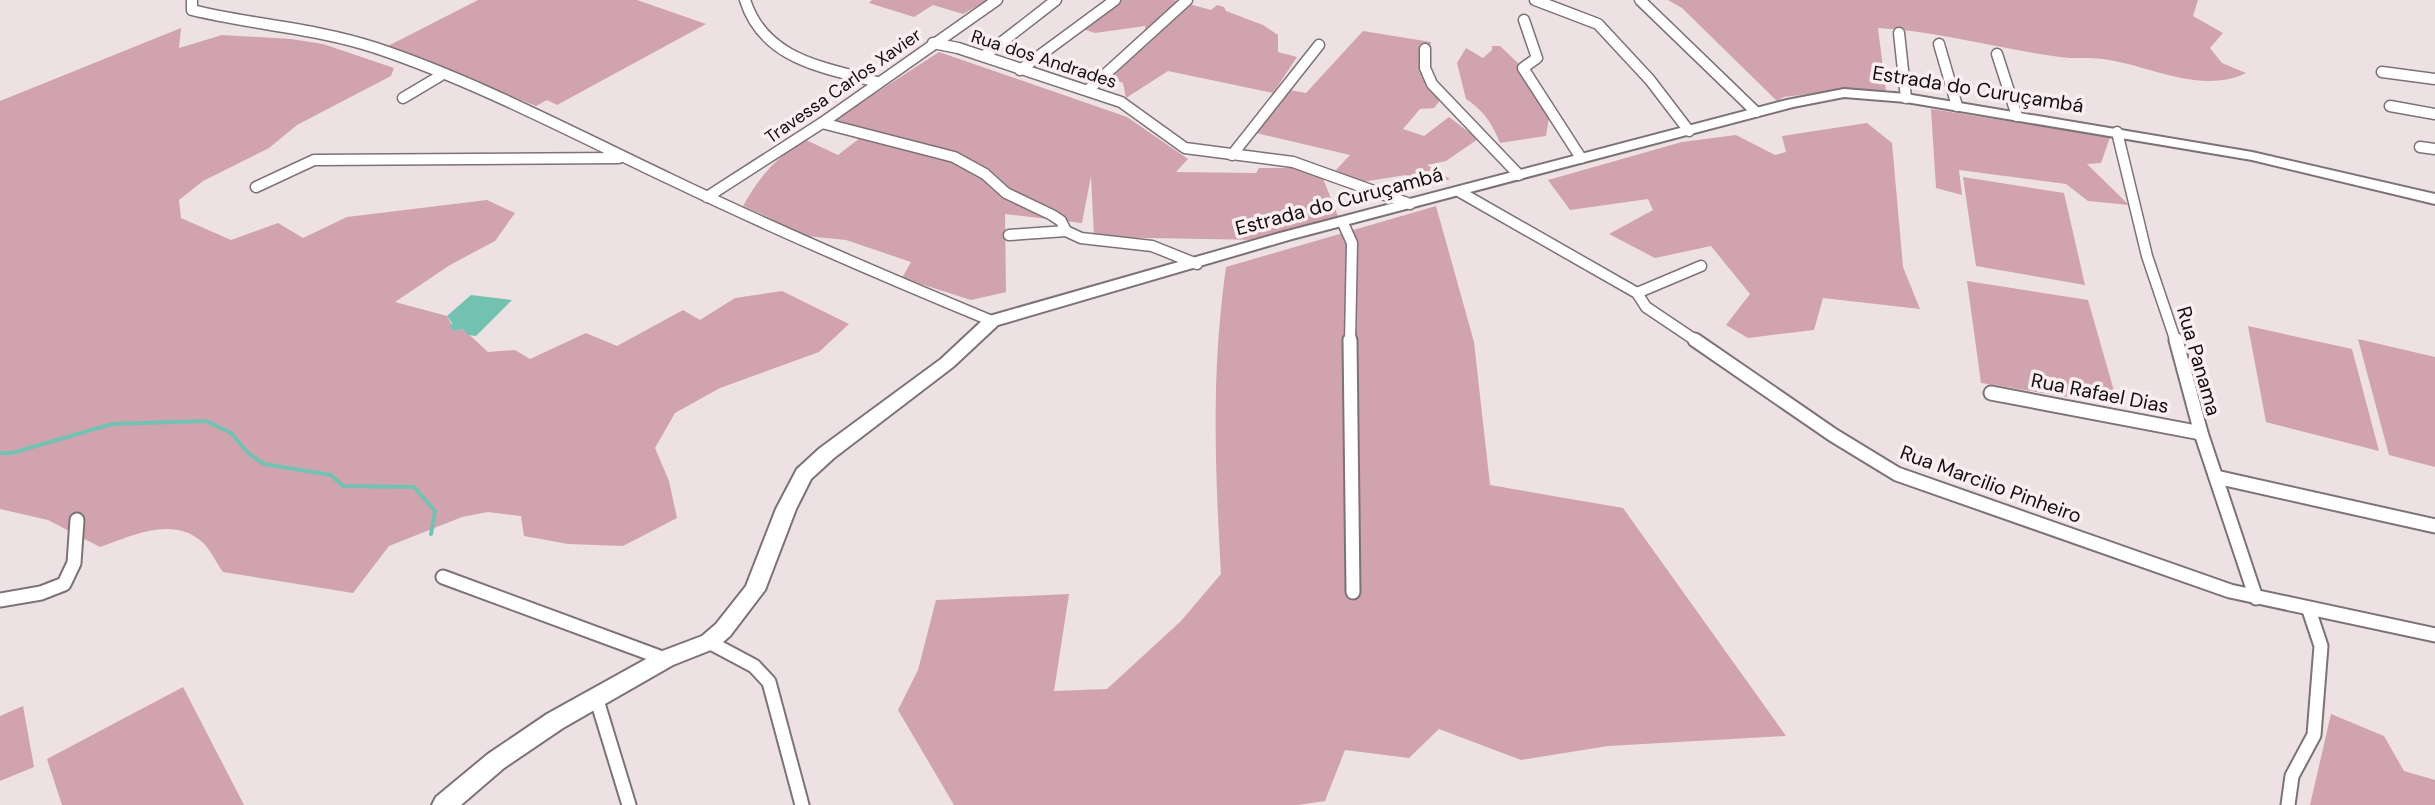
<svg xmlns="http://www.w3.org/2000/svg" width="2435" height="805" font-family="'DM Sans',sans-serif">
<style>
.green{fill:#d0a3af}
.water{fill:#73c2b1}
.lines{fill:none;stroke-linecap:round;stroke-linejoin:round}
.stream{stroke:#73c2b1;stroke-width:4}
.street-far1-casing{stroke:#7d7275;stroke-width:13}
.street-casing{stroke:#7d7275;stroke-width:17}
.secondary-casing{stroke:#7d7275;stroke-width:4}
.street-far1{stroke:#fff;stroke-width:10}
.street{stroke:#fff;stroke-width:13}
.secondary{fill:#fff;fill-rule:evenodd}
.labels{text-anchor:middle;stroke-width:7;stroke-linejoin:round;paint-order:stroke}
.far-street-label{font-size:18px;fill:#130f10;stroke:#faeef1}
.street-label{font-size:20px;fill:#130f10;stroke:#faeef1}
</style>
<rect width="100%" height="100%" fill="#ede1e3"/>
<g class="green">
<path d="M 478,0 L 637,0 L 706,24 L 557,105 L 547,100 L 536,106 L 388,46 Z"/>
<path d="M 872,0 L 988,0 L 963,14 L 933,5 L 914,17 L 869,3 Z"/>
<path d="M 1122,0 L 1174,0 L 1211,10 L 1217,5 L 1224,7 L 1226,11 L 1263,25 L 1278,35 L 1278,52 L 1297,57 L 1273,93 L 1168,71 L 1126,98 L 1123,83 L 1110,78 L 1147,44 L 1145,26 L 1095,33 L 1080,28 Z"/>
<path d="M 1668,0 L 2198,0 L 2193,16 L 2223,33 L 2210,48 L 2222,63 L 2246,73 C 2201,95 2149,65 2103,59 C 2089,57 2074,59 2060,57 C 1999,49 1939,31 1878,28 L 1886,92 L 1841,90 L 1784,97 L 1777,101 L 1682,8 Z"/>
<path d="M 181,28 L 179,48 L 222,35 L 291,39 L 323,44 L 394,68 L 391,76 L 297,125 L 269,148 L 203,181 L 179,200 L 181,218 L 231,240 L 278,223 L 303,238 L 347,217 L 487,200 L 515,213 L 495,241 L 450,265 L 395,302 L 447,316 L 455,331 L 463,329 L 488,352 L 515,350 L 530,359 L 586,333 L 617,346 L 683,310 L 700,320 L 735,298 L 782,291 L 849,324 L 819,352 L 720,388 L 675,413 L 655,448 L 669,481 L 677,518 L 623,546 L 568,544 L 524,536 L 521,516 L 488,512 L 462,517 L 389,546 L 353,593 L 223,572 C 216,563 210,548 201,541 C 172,516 131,536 100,547 L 48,520 L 0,509 L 0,101 Z"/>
<path d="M 1363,31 L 1431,42 L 1425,84 L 1442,98 L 1434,108 L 1420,109 L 1403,129 L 1424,136 L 1449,117 L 1478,139 L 1446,161 L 1427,165 L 1450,179 L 1424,187 L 1406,175 L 1362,182 L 1335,171 L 1350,155 L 1256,133 L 1290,90 L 1306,93 Z"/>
<path d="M 1492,46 L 1500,46 L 1518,63 L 1549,117 L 1546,136 L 1500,143 C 1492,123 1484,111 1466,99 L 1457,63 L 1466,48 L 1483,58 L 1492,50 Z"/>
<path d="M 939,52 L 1127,117 L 1188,159 L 1176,172 L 1256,173 L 1259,168 L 1302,168 L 1322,176 L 1340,221 L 1261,240 L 1094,237 L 1091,176 L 1082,223 L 1005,214 L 1006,292 L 971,300 L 902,278 L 911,262 L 846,240 L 796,235 L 770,218 L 743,206 C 760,176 776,157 806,140 L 838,155 L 860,138 L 822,128 Z"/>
<path d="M 1931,109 L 2110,137 L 2101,163 L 2087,164 L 2129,205 L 2088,201 L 2066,184 L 1959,170 L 1962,195 L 1936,188 Z"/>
<path d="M 1867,123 L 1892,143 L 1903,267 L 1920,309 L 1823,298 L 1814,330 L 1748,338 L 1726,325 L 1750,294 L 1711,246 L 1655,258 L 1609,234 L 1653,210 L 1648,199 L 1570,210 L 1548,180 L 1682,142 L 1736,135 L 1775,155 L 1786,152 L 1782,136 Z"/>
<path d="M 1963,177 L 2064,193 L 2085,285 L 1976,266 Z"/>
<path d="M 1436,206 L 1474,342 L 1490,485 L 1623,508 L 1786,736 L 1608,746 L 1521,760 L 1439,729 L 1409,758 L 1345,750 L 1325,801 L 1298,805 L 954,805 L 898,710 L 918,670 L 936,600 L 1069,594 L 1054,691 L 1107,689 L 1181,621 L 1221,574 C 1215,467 1211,373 1226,267 Z"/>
<path d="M 1967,281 L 2088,300 L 2118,405 L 1981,383 Z"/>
<path d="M 2248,326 L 2352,349 L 2379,451 L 2266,422 Z"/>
<path d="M 2358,339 L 2435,357 L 2435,467 L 2389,455 Z"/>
<path d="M 183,687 L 244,805 L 62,805 L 47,759 Z"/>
<path d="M 23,706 L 34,767 L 0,781 L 0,716 Z"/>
<path d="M 2331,714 L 2384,736 L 2404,771 L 2435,780 L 2435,805 L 2310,805 Z"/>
</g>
<path class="water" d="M 471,295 L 512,300 L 476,336 L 468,335 L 463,329 L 455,331 L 450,328 L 452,323 L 447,316 Z"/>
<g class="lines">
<path class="stream" d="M 0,453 L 12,453 L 112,424 L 206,421 L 231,433 L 248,453 L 264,464 L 331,475 L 343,486 L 414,487 L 435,511 L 431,534"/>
<defs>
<g id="street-far1">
<path d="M 192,0 L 192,10 C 253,25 316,28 376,48 C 475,81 575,134 670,179 C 776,230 883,276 992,321"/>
<path d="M 745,0 C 764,60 823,67 877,82"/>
<path d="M 1535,0 L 1598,24 L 1650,80 L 1689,131"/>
<path d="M 1640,0 L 1756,112"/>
<path d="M 1524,20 L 1537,58 L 1523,68 L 1581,158"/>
<path d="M 1899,33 L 1906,98"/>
<path d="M 933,43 L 958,48 L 1121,102 L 1185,148 L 1293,162 L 1410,204"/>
<path d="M 1939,44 L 1957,106"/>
<path d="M 1425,49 L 1425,68 L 1432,84 L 1519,175"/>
<path d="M 1997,54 L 2017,116"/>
<path d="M 984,56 L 1056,0"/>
<path d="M 1020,70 L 1115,0"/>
<path d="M 2382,72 L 2435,79"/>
<path d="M 1088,90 L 1187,0"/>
<path d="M 403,98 L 440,76"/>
<path d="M 2390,106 L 2435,114"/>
<path d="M 822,123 L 954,157 L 985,174 L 1006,193 L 1052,215 L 1061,221 L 1066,231 L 1081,238 L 1152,246 L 1197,264"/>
<path d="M 2117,132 L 2147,256 L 2176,342"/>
<path d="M 2420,147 L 2435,149"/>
<path d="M 1232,155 L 1319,45"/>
<path d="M 256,187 L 314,160 L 619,158"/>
<path d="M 1460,192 L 1637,293 L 1646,307 L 1698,342"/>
<path d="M 707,197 L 822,123 L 997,0"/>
<path d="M 1343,223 L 1352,243 L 1350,342"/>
<path d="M 1009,235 L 1066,231"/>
<path d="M 1637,293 L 1701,266"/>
</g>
<g id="street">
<path d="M 1350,340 L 1353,592"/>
<path d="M 1695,340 L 1833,435 L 1897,474 L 2230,591 L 2435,635"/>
<path d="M 2176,340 L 2201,433 L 2256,598"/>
<path d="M 1991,393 L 2201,433"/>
<path d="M 2216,477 L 2435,526"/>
<path d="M 443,577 L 665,659"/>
<path d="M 0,600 L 41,593 L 64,584 L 74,563 L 77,520"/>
<path d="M 709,642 L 754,666 L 769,682 L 802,805"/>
<path d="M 596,697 L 629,805"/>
<path d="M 2288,805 L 2292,776 L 2314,735 L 2321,646 L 2309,610"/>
</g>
<path id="secondary" d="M 1844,89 L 1906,94 L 2252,152 L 2435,194 L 2435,204 L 2252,160 L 1906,102 L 1844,97 L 1793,107 L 1292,239 L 998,325 L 953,367 L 834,458 L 811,479 L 796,509 L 765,590 L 730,636 L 716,648 L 673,665 L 563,728 L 504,768 L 461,805 L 432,805 L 436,797 L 488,754 L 547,714 L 657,653 L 702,636 L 716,624 L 746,586 L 776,509 L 797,469 L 820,448 L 941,359 L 986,317 L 1280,233 L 1787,100 Z"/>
</defs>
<use href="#street-far1" class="street-far1-casing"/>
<use href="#street" class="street-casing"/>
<use href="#secondary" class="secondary-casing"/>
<use href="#street-far1" class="street-far1"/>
<use href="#street" class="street"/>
<use href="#secondary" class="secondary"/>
</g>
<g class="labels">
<g class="far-street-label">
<text transform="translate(1044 59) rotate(18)" y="6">Rua dos Andrades</text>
<text transform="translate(843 86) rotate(-35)" y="6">Travessa Carlos Xavier</text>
</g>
<g class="street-label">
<text transform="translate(1978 89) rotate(9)" y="7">Estrada do Curuçambá</text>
<text transform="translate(1339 201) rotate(-15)" y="7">Estrada do Curuçambá</text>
<text transform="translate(2199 361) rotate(74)" y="7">Rua Panama</text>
<text transform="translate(2100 393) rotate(11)" y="7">Rua Rafael Dias</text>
<text transform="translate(1991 484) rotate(20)" y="7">Rua Marcilio Pinheiro</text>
</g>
</g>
</svg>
